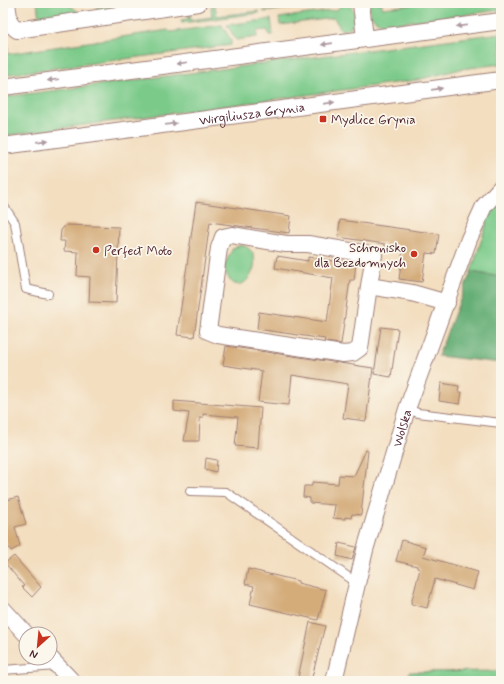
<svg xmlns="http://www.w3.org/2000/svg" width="504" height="684" font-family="Mynerve,sans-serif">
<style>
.green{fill:#7cca8a;stroke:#63745a}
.forest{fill:#65ae76;stroke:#586650}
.building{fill:#d4ac7a}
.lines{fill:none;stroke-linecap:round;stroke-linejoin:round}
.service-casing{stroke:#9e7e76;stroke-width:10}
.minor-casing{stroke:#9e7e76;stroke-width:18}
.service{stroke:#fff;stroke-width:8}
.minor{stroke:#fff;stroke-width:16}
.oneway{fill:#ae9aa0}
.poi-dot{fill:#c8321e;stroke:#fbf7ec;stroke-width:1.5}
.labels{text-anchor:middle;stroke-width:3.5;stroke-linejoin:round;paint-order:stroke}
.street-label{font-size:13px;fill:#4a1f2b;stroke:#fbf7ec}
.poi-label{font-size:13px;fill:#4a1f2b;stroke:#fbf7ec;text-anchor:start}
</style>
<rect width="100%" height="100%" fill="#fbf7ec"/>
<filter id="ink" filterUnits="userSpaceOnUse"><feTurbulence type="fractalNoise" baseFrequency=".025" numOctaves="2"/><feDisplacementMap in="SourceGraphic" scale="8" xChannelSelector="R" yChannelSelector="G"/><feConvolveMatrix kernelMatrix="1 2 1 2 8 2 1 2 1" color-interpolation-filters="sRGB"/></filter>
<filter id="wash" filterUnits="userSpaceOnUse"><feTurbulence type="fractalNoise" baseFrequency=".012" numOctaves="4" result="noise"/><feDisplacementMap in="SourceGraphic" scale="16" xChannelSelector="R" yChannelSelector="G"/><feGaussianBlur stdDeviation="0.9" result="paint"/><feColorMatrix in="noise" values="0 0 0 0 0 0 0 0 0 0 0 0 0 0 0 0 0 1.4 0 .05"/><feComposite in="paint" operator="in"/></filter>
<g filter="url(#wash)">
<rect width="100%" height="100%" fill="#f3dec0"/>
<g class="green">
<path d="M 37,3 L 67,3 L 80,13 L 39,18 Z"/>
<path d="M 96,3 L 133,3 L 133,6 L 97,11 Z"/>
<path d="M 275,3 L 313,5 L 264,12 L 263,11 L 276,9 Z"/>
<path d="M 341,3 L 350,5 L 355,13 L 355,22 L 351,27 L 342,31 L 334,18 L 280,25 L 279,18 L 336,10 L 340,7 Z"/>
<path d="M 371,3 L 382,3 L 382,8 L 411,5 L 411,3 L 501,3 L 501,10 L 389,24 C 377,24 365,16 371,3 Z"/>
<path d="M 211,6 L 215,6 L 217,16 L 259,11 L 259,13 L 182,23 L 181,20 L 189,19 L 188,10 L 189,9 L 191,20 L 212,17 Z"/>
<path d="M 271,19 L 273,35 L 269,35 L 268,30 L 257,31 L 257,37 L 236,40 L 227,25 Z"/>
<path d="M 222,25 L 231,40 L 231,45 L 3,75 L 3,35 L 8,43 L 8,54 L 168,30 L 170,32 Z"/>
<path d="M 501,33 L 501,64 L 461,69 L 417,80 L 3,136 L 3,97 Z"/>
<path d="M 501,199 L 501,277 L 471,272 L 493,204 Z"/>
<path d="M 241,245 C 275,253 236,315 224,266 L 233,248 Z"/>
<path d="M 501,671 L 501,681 L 408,681 L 409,672 Z"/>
</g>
<path class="forest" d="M 471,272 L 501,277 L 501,363 L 438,356 Z"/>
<g id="blocks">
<g class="building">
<path d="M 196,202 L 291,216 L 289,233 L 210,222 L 194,337 L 177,335 Z"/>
<path d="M 340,220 L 439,234 L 436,254 L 426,253 L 422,282 L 399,279 L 403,250 L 385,247 L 385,244 L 338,237 Z"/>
<path d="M 66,225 L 119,227 L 116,303 L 89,302 L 90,277 L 77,276 L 78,252 L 64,251 L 65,241 L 60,241 L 61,230 Z"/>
<path d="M 277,256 L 308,261 L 308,257 L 356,264 L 354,280 L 350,280 L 341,344 L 324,342 L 325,339 L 257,329 L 259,312 L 327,322 L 333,278 L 275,268 Z"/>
<path d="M 381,327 L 398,329 L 391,377 L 374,374 Z"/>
<path d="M 226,346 L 373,368 L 366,421 L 343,418 L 348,384 L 292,375 L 289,405 L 258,402 L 262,371 L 223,365 Z"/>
<path d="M 441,383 L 459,386 L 458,392 L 462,392 L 460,404 L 439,401 Z"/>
<path d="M 174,401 L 261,408 L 258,448 L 235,446 L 238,417 L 203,414 L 203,418 L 200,417 L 199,441 L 184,441 L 189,413 L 174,411 Z"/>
<path d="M 366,450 L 368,451 L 361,515 L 352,514 L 351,518 L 345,517 L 345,519 L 333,518 L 335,505 L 310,503 L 310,498 L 303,497 L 304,486 L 312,486 L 312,482 L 338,484 L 339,475 L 354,476 Z"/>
<path d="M 206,458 L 217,460 L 216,472 L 205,469 Z"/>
<path d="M 18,497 L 26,524 L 15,527 L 20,546 L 11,551 L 3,539 L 3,501 Z"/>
<path d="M 402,540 L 426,547 L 423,556 L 478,572 L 473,590 L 435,579 L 427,608 L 411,604 L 420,569 L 417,568 L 417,566 L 396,561 Z"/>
<path d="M 339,543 L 356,547 L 352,560 L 337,556 Z"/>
<path d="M 14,556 L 41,587 L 32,597 L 22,587 L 24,586 L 5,563 Z"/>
<path d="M 248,569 L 298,581 L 298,583 L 326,590 L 318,620 L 250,604 L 254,586 L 245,584 Z"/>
<path d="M 310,622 L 325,626 L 311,681 L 298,678 Z"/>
</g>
</g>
</g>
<g filter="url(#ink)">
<use href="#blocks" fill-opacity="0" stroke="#9e7e76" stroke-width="1"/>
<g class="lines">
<defs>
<g id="service">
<path d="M 3,205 L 15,223 L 26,289 L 48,294"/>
<path d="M 407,409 L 418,413 L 501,423"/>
<path d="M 190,491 L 226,492 L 357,583"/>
<path d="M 3,670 L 57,666"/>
</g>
<g id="minor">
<path d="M 7,3 L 10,24 L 17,30 L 198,3"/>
<path d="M 361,3 L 365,38"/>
<path d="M 3,87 L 501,21"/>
<path id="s1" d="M 3,146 L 501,80"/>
<path d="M 369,286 L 374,255 L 308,244 L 286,244 L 232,235 L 223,237 L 219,248 L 208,331 L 218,335 L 343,354 L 353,353 L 360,348 L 369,286 L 412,293 L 447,303"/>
<path d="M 3,609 L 26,634"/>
<path d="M 50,658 L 72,681"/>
<path id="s2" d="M 334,681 L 365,550 L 407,409 L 469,239 L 484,206 L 501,187"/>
</g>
</defs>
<use href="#service" class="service-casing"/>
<use href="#minor" class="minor-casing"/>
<use href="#service" class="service"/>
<use href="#minor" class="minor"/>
</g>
<defs><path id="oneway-solid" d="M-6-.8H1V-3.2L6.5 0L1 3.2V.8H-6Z"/></defs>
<g class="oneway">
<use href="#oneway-solid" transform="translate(462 26) rotate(173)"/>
<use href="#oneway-solid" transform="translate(327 44) rotate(172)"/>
<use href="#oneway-solid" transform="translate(182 63) rotate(173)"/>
<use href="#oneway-solid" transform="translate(53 80) rotate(173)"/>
<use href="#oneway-solid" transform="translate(437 89) rotate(-8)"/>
<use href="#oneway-solid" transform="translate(329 103) rotate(-8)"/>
<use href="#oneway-solid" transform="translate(171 124) rotate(-8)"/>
<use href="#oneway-solid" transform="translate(42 141) rotate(-8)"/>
</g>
</g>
<g class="poi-dot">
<rect x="319" y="115" width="8" height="8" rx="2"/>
<circle cx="96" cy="250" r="4"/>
<circle cx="414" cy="254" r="4"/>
</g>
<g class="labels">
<g class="street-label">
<text dy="5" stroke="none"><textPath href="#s1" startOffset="251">Wirgiliusza Grynia</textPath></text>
<text dy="5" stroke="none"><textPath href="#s2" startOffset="262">Wolska</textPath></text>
</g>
<g class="poi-label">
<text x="331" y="124">Mydlice Grynia</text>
<text x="406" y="252" text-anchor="end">Schronisko<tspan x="406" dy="15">dla Bezdomnych</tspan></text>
<text x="104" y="255">Perfect Moto</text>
</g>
</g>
<rect width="504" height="684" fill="none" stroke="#fbf7ec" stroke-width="16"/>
<g transform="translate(38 646) rotate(207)"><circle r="19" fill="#fbf7ec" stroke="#b4a19f"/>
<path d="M0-3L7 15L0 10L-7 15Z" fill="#c8321e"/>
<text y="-6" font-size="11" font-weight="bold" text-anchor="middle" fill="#4a1f2b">N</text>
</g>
</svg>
